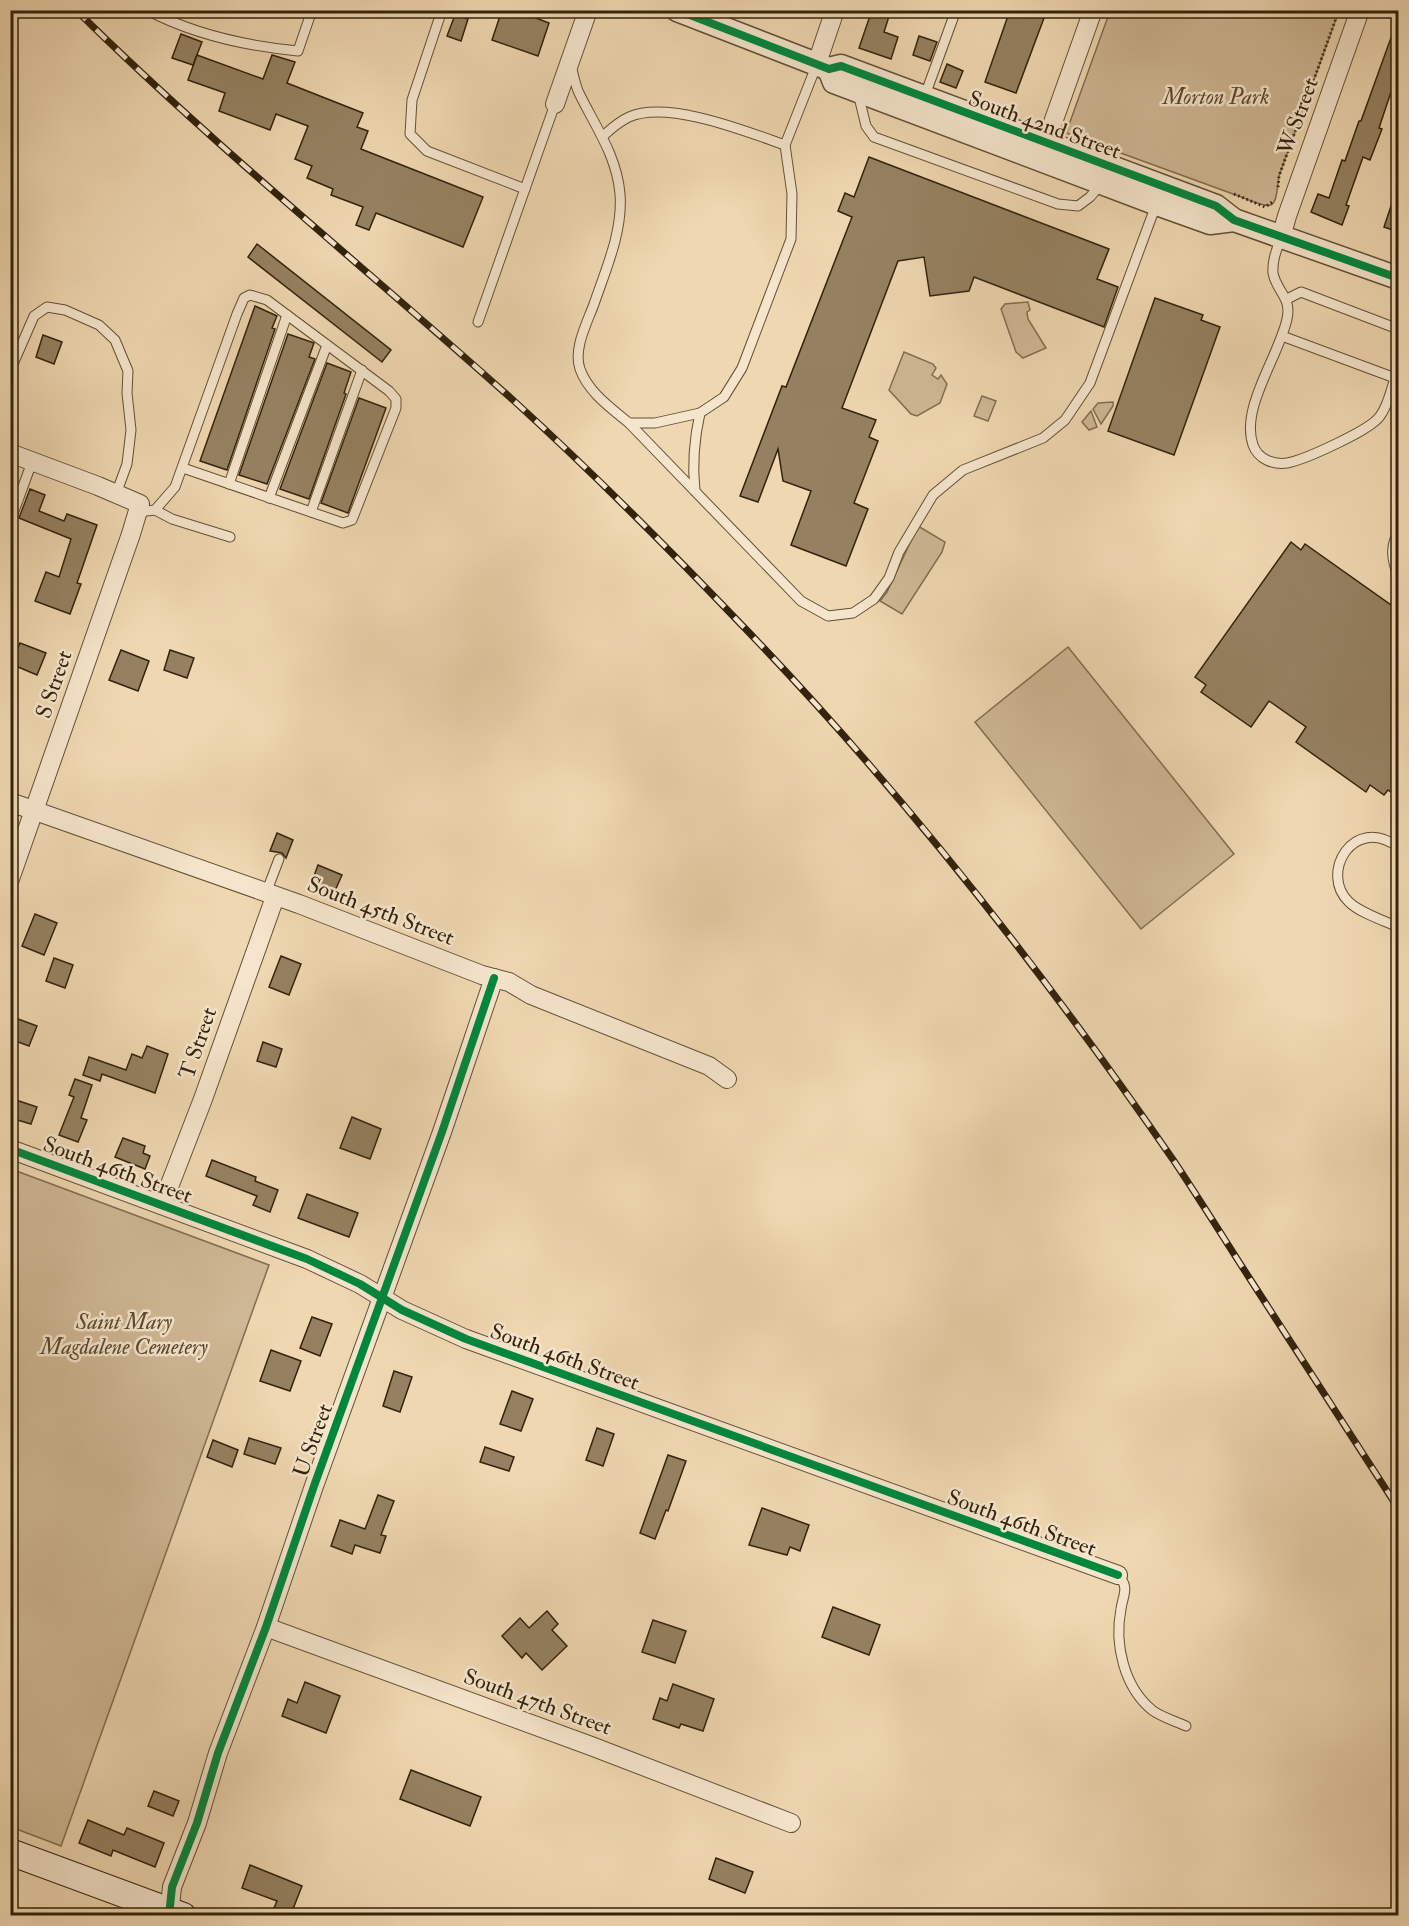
<svg xmlns="http://www.w3.org/2000/svg" width="1409" height="1926" font-family="'IM FELL Double Pica',serif">
<style>
.green{fill:#cfb895;stroke:#816e50;stroke-width:1.5}
.building{fill:#958161;stroke:#33230b;stroke-width:1.5}
.lines{fill:none;stroke-linecap:round;stroke-linejoin:round}
.service-casing{stroke:#625034;stroke-width:11}
.minor-casing{stroke:#625034;stroke-width:20}
.tertiary-casing{stroke:#625034;stroke-width:25}
.secondary-casing{stroke:#33230b;stroke-width:28}
.path{stroke:#33230b;stroke-width:3;stroke-dasharray:1.5 3;stroke-linecap:butt}
.service{stroke:#f5e5cc;stroke-width:9}
.minor{stroke:#f5e5cc;stroke-width:18}
.tertiary{stroke:#f5e5cc;stroke-width:22}
.secondary{stroke:#f5e5cc;stroke-width:26}
.rail-casing{stroke:#33230b;stroke-width:7}
.rail{stroke:#f5e5cc;stroke-width:4.5;stroke-dasharray:14;stroke-linecap:butt}
.cycleway-casing{stroke:#f5e5cc;stroke-width:11}
.cycleway{stroke:#00873e;stroke-width:8}
.labels{text-anchor:middle;stroke-width:5;stroke-linejoin:round;paint-order:stroke}
.park-label{font-size:22px;font-style:italic;fill:#5a482e;stroke:#f5e5cc}
.street-label{font-size:22px;fill:#33230b;stroke:#f5e5cc}
</style>
<rect width="100%" height="100%" fill="#efd7b1"/>
<filter id="stains"><feTurbulence type="fractalNoise" baseFrequency=".00333" numOctaves="4"/><feColorMatrix values="0 0 0 0 .2 0 0 0 0 .09 0 0 0 0 .02 0 0 0 .5 -.17"/></filter>
<radialGradient id="worn" r=".72"><stop offset=".6" stop-color="#630" stop-opacity="0"/><stop offset="1" stop-color="#630" stop-opacity=".3"/></radialGradient>
<g class="green">
<path d="M 1110,11 L 1339,11 L 1279,176 C 1275,207 1277,212 1244,198 L 1066,133 Z"/>
<path d="M 1028,302 L 1030,310 L 1027,312 L 1028,319 L 1046,348 L 1023,358 L 1016,352 L 1001,309 L 1005,304 Z"/>
<path d="M 904,352 L 933,364 L 936,368 L 932,375 L 938,379 L 941,375 L 947,384 L 940,403 L 917,416 L 911,414 L 889,390 Z"/>
<path d="M 982,396 L 996,401 L 988,421 L 974,416 Z"/>
<path d="M 1113,402 L 1113,406 L 1101,424 L 1093,409 L 1098,403 Z"/>
<path d="M 1091,411 L 1097,427 L 1089,430 L 1082,422 Z"/>
<path d="M 918,526 L 945,542 L 942,552 L 902,614 L 880,601 L 887,592 Z"/>
<path d="M 1068,647 L 1234,854 L 1141,929 L 975,722 Z"/>
<path d="M 11,1169 L 269,1265 L 61,1846 L 11,1827 Z"/>
</g>
<g class="building">
<path d="M 502,10 L 515,10 L 549,23 L 538,56 L 492,40 Z"/>
<path d="M 872,10 L 891,10 L 884,32 L 898,37 L 891,59 L 859,48 Z"/>
<path d="M 1010,10 L 1020,10 L 1044,18 L 1016,93 L 985,82 Z"/>
<path d="M 455,15 L 468,19 L 461,41 L 447,36 Z"/>
<path d="M 1397,21 L 1398,22 L 1398,71 L 1379,128 L 1382,129 L 1370,160 L 1363,157 L 1346,205 L 1349,206 L 1342,225 L 1311,212 L 1318,194 L 1329,198 L 1342,160 L 1345,161 L 1359,121 L 1361,121 Z"/>
<path d="M 181,34 L 202,42 L 193,65 L 172,58 Z"/>
<path d="M 919,36 L 937,42 L 930,61 L 913,55 Z"/>
<path d="M 197,55 L 263,79 L 272,55 L 295,62 L 287,83 L 363,113 L 357,127 L 368,131 L 361,149 L 483,197 L 463,247 L 376,213 L 369,230 L 356,225 L 363,207 L 331,195 L 333,189 L 307,178 L 312,166 L 295,159 L 308,126 L 276,114 L 270,130 L 219,111 L 225,93 L 188,80 Z"/>
<path d="M 947,64 L 963,71 L 956,88 L 940,82 Z"/>
<path d="M 869,157 L 1109,249 L 1097,279 L 1118,287 L 1104,327 L 974,277 L 969,291 L 930,296 L 924,257 L 898,261 L 842,408 L 876,420 L 869,437 L 878,441 L 854,503 L 868,509 L 846,566 L 791,545 L 811,491 L 783,481 L 778,449 L 758,502 L 740,496 L 782,386 L 786,387 L 852,217 L 838,211 L 845,193 L 854,197 Z"/>
<path d="M 1396,191 L 1398,191 L 1398,232 L 1384,227 Z"/>
<path d="M 257,244 L 391,350 L 382,362 L 248,257 Z"/>
<path d="M 1155,298 L 1203,315 L 1201,320 L 1220,327 L 1174,455 L 1108,431 Z"/>
<path d="M 255,306 L 277,316 L 272,328 L 275,329 L 227,470 L 200,461 Z"/>
<path d="M 288,334 L 314,343 L 309,357 L 315,359 L 267,484 L 239,475 Z"/>
<path d="M 43,335 L 62,342 L 54,364 L 36,357 Z"/>
<path d="M 327,363 L 351,372 L 344,393 L 346,394 L 309,499 L 280,489 Z"/>
<path d="M 359,398 L 386,408 L 348,513 L 321,503 Z"/>
<path d="M 30,489 L 45,495 L 39,511 L 64,521 L 67,514 L 97,525 L 77,583 L 81,584 L 70,614 L 35,601 L 46,572 L 59,577 L 71,539 L 19,518 Z"/>
<path d="M 1291,542 L 1301,550 L 1305,544 L 1398,610 L 1398,797 L 1388,790 L 1384,795 L 1370,785 L 1366,792 L 1296,742 L 1306,727 L 1269,701 L 1251,727 L 1201,692 L 1206,685 L 1195,677 Z"/>
<path d="M 20,643 L 46,653 L 37,675 L 11,664 Z"/>
<path d="M 121,650 L 149,661 L 138,691 L 109,680 Z"/>
<path d="M 170,650 L 194,658 L 187,678 L 164,670 Z"/>
<path d="M 277,833 L 293,840 L 286,858 L 282,853 L 270,851 Z"/>
<path d="M 318,865 L 342,875 L 334,893 L 311,884 Z"/>
<path d="M 35,914 L 57,923 L 44,955 L 22,946 Z"/>
<path d="M 281,956 L 301,964 L 289,995 L 269,987 Z"/>
<path d="M 54,958 L 73,965 L 65,988 L 46,981 Z"/>
<path d="M 10,1016 L 37,1026 L 29,1046 L 10,1039 Z"/>
<path d="M 263,1042 L 282,1049 L 276,1067 L 257,1061 Z"/>
<path d="M 147,1046 L 168,1054 L 155,1093 L 102,1074 L 100,1081 L 83,1075 L 89,1057 L 126,1070 L 132,1054 L 142,1058 Z"/>
<path d="M 75,1079 L 92,1085 L 81,1118 L 87,1120 L 78,1142 L 59,1135 L 74,1097 L 69,1095 Z"/>
<path d="M 10,1098 L 37,1107 L 31,1124 L 14,1119 L 15,1116 L 10,1115 Z"/>
<path d="M 352,1117 L 381,1129 L 370,1159 L 340,1148 Z"/>
<path d="M 123,1138 L 145,1146 L 143,1153 L 150,1156 L 145,1169 L 115,1157 Z"/>
<path d="M 212,1160 L 256,1177 L 255,1181 L 278,1190 L 270,1212 L 253,1205 L 257,1196 L 206,1176 Z"/>
<path d="M 307,1194 L 358,1213 L 349,1237 L 298,1218 Z"/>
<path d="M 312,1317 L 332,1324 L 320,1356 L 300,1348 Z"/>
<path d="M 271,1350 L 301,1361 L 290,1391 L 260,1381 Z"/>
<path d="M 394,1371 L 412,1377 L 400,1412 L 383,1406 Z"/>
<path d="M 512,1391 L 533,1399 L 521,1431 L 500,1424 Z"/>
<path d="M 597,1428 L 614,1434 L 603,1466 L 586,1460 Z"/>
<path d="M 249,1438 L 281,1448 L 275,1464 L 244,1454 Z"/>
<path d="M 213,1440 L 238,1450 L 232,1467 L 207,1457 Z"/>
<path d="M 485,1447 L 514,1457 L 509,1471 L 480,1462 Z"/>
<path d="M 668,1455 L 686,1461 L 668,1511 L 666,1510 L 655,1539 L 640,1533 Z"/>
<path d="M 378,1495 L 394,1501 L 381,1535 L 386,1536 L 380,1553 L 355,1545 L 352,1554 L 331,1546 L 340,1520 L 365,1529 Z"/>
<path d="M 762,1508 L 809,1525 L 800,1551 L 790,1547 L 787,1555 L 749,1545 Z"/>
<path d="M 833,1607 L 880,1625 L 869,1655 L 822,1637 Z"/>
<path d="M 547,1611 L 558,1624 L 552,1630 L 567,1646 L 542,1670 L 526,1653 L 522,1658 L 502,1636 L 520,1618 L 529,1628 Z"/>
<path d="M 653,1620 L 686,1631 L 675,1663 L 642,1652 Z"/>
<path d="M 305,1682 L 340,1696 L 326,1733 L 282,1716 L 288,1699 L 297,1703 Z"/>
<path d="M 673,1684 L 714,1699 L 703,1731 L 681,1724 L 679,1728 L 653,1719 L 660,1698 L 667,1701 Z"/>
<path d="M 411,1770 L 481,1797 L 470,1826 L 400,1799 Z"/>
<path d="M 154,1791 L 179,1801 L 173,1816 L 148,1806 Z"/>
<path d="M 88,1820 L 124,1835 L 127,1828 L 164,1843 L 155,1867 L 113,1850 L 111,1856 L 79,1843 Z"/>
<path d="M 716,1858 L 753,1872 L 745,1893 L 709,1879 Z"/>
<path d="M 250,1865 L 302,1886 L 291,1914 L 274,1908 L 277,1901 L 242,1888 Z"/>
</g>
<g class="lines">
<defs>
<g id="service">
<path d="M 147,10 C 193,34 246,46 298,51 L 312,10"/>
<path d="M 442,10 L 412,100 L 410,134 L 427,151 L 525,189"/>
<path d="M 571,67 C 574,75 575,85 579,93 C 595,126 617,156 620,194 C 623,231 606,269 594,304 C 587,323 573,349 580,369 C 588,392 611,408 629,423 L 655,423 L 700,413 L 724,397 L 742,368 L 791,239 L 792,194 L 785,145 L 817,64"/>
<path d="M 10,70 L 13,72 L 10,79"/>
<path d="M 858,93 L 866,126 L 874,137 L 1058,204 L 1078,206 L 1090,197 L 1101,184"/>
<path d="M 924,98 L 956,10"/>
<path d="M 603,136 C 611,129 618,122 629,117 C 668,100 745,131 785,145"/>
<path d="M 1281,237 C 1277,249 1272,260 1273,273 C 1276,291 1292,297 1287,319 C 1279,356 1240,408 1253,445 C 1258,459 1273,465 1287,463 C 1304,460 1371,430 1380,416 C 1388,406 1391,390 1395,378 L 1282,336"/>
<path d="M 1287,299 L 1301,292 L 1398,329"/>
<path d="M 478,322 L 555,104"/>
<path d="M 10,371 L 34,316 L 47,307 L 65,310 L 99,325 L 115,340 L 128,371 L 127,393 L 131,430 L 127,464 L 116,494"/>
<path d="M 629,423 L 801,601 L 828,616 L 853,613 L 874,599 L 889,578 L 899,552 L 933,495 L 963,470 L 1043,438 L 1065,420 L 1090,383 L 1156,205"/>
<path d="M 229,484 L 287,315"/>
<path d="M 695,491 C 692,464 694,440 700,413"/>
<path d="M 269,498 L 327,345"/>
<path d="M 155,510 L 172,519 L 230,537"/>
<path d="M 138,512 L 155,510 L 175,487 L 237,314 L 244,298 L 250,295 L 267,300 L 389,391 L 396,399 L 396,408 L 352,520 L 343,523 L 183,468"/>
<path d="M 311,512 L 362,370"/>
<path d="M 10,522 L 32,462"/>
<path d="M 1398,533 C 1390,546 1392,561 1398,575"/>
<path d="M 1398,847 C 1353,814 1319,874 1349,902 C 1360,913 1385,921 1398,927"/>
<path d="M 266,893 L 279,859"/>
<path d="M 1118,1575 C 1130,1588 1123,1594 1121,1609 C 1114,1644 1124,1687 1152,1710 C 1161,1717 1175,1721 1186,1726"/>
</g>
<g id="minor">
<path d="M 817,63 L 835,10"/>
<path d="M 555,104 L 588,10"/>
<path d="M 1041,156 L 1093,10"/>
<path d="M 1281,237 L 1287,216 L 1360,10"/>
<path d="M 10,453 L 98,486 L 140,504 L 131,534 L 10,879"/>
<path d="M 10,802 L 299,904 L 482,975 L 509,982 L 531,995 L 709,1066 L 727,1079"/>
<path d="M 10,1149 L 307,1259 L 360,1284 L 402,1310 L 466,1339 L 1118,1575"/>
<path d="M 162,1205 L 203,1099 L 275,897"/>
<path d="M 266,1627 L 591,1746 L 791,1823"/>
<path d="M 169,1916 L 172,1887 L 197,1823 L 218,1753 L 266,1627 L 314,1486 L 442,1132 L 494,978"/>
</g>
<g id="tertiary">
<path d="M 677,10 L 829,69 L 841,66 L 1216,206 L 1234,220 L 1398,278"/>
<path d="M 829,69 L 834,82 L 1157,204 L 1210,223 L 1234,220"/>
</g>
<path id="secondary" d="M 10,1852 L 183,1916"/>
</defs>
<use href="#service" class="service-casing"/>
<use href="#minor" class="minor-casing"/>
<use href="#tertiary" class="tertiary-casing"/>
<use href="#secondary" class="secondary-casing"/>
<g class="path">
<path d="M 1278,187 L 1279,176 L 1339,10"/>
<path d="M 1234,194 L 1265,207 L 1274,201"/>
</g>
<use href="#service" class="service"/>
<use href="#minor" class="minor"/>
<use href="#tertiary" class="tertiary"/>
<use href="#secondary" class="secondary"/>
<defs>
<path id="rail" d="M 76,10 C 215,147 368,270 513,400 C 590,470 664,544 736,619 C 898,786 1042,970 1174,1161 C 1200,1200 1225,1240 1250,1279 C 1300,1356 1349,1432 1398,1508"/>
</defs>
<use href="#rail" class="rail-casing"/>
<use href="#rail" class="rail"/>
<defs>
<g id="cycleway">
<path d="M 677,10 L 829,69 L 841,66 L 1216,206 L 1234,220 L 1398,278"/>
<path d="M 10,1149 L 307,1259 L 360,1284 L 402,1310 L 466,1339 L 1118,1575"/>
<path d="M 169,1916 L 172,1887 L 197,1823 L 218,1753 L 266,1627 L 314,1486 L 442,1132 L 494,978"/>
</g>
</defs>
<use href="#cycleway" class="cycleway-casing"/>
<use href="#cycleway" class="cycleway"/>
</g>
<g class="labels">
<g class="park-label">
<text x="1216" y="104">Morton Park</text>
<text x="124" y="1329">Saint Mary<tspan x="124" dy="25">Magdalene Cemetery</tspan></text>
</g>
<g class="street-label">
<text transform="translate(1297 116) rotate(-70)" y="8">W Street</text>
<text transform="translate(1045 124) rotate(20)" y="8">South 42nd Street</text>
<text transform="translate(53 684) rotate(-71)" y="8">S Street</text>
<text transform="translate(381 910) rotate(21)" y="8">South 45th Street</text>
<text transform="translate(197 1043) rotate(-71)" y="8">T Street</text>
<text transform="translate(118 1169) rotate(20)" y="8">South 46th Street</text>
<text transform="translate(565 1356) rotate(20)" y="8">South 46th Street</text>
<text transform="translate(312 1440) rotate(-70)" y="8">U Street</text>
<text transform="translate(1022 1522) rotate(20)" y="8">South 46th Street</text>
<text transform="translate(538 1701) rotate(20)" y="8">South 47th Street</text>
</g>
</g>
<rect width="1409" height="1926" fill="none" stroke="#efd7b1" stroke-width="36"/>
<rect x="12" y="12" width="1385" height="1902" fill="none" stroke="#33230b" stroke-width="3"/>
<rect x="18" y="18" width="1373" height="1890" fill="none" stroke="#33230b" stroke-width="1.5"/>
<rect width="100%" height="100%" filter="url(#stains)"/>
<rect width="100%" height="100%" fill="url(#worn)"/>
</svg>
